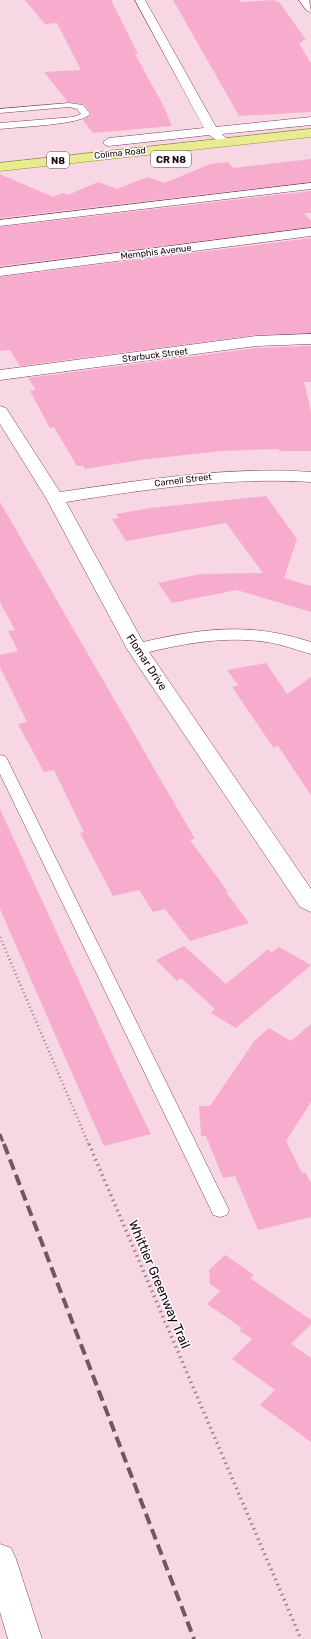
<svg xmlns="http://www.w3.org/2000/svg" width="311" height="1639" font-family="Rubik,sans-serif">
<style>
.building{fill:#f7accd}
.lines{fill:none;stroke-linecap:round;stroke-linejoin:round}
.service-casing{stroke:#823f5f;stroke-width:1}
.minor-casing{stroke:#823f5f;stroke-width:1}
.secondary-casing{stroke:#823f5f;stroke-width:1}
.primary-casing{stroke:#969135;stroke-width:1}
.path-far1{stroke:#9c7f8c;stroke-width:2.5;stroke-dasharray:1 3;stroke-linecap:butt}
.path{stroke:#9c7f8c;stroke-width:3.5;stroke-dasharray:1.5 4;stroke-linecap:butt}
.service{fill:#fff;fill-rule:evenodd}
.minor{fill:#fff;fill-rule:evenodd}
.secondary{fill:#fff;fill-rule:evenodd}
.primary{fill:#e8eb92;fill-rule:evenodd}
.rail-far1{stroke:#715663;stroke-width:3;stroke-dasharray:8 4.5;stroke-linecap:butt}
.rail{stroke:#715663;stroke-width:4;stroke-dasharray:11 5.5;stroke-linecap:butt}
.labels{text-anchor:middle;stroke-width:3;stroke-linejoin:round;paint-order:stroke}
.far-street-label{font-size:9px;fill:#1b030f;stroke:#fff}
.shield{fill:#fff;stroke:#5f4f57;stroke-width:1}
.shield-label{font-size:10px;font-weight:bold;fill:#1b030f}
.street-label{font-size:11px;fill:#1b030f;stroke:#fff}
.near-street-label{font-size:13px;fill:#1b030f;stroke:#fff}
</style>
<rect width="100%" height="100%" fill="#f7d7e4"/>
<g class="building">
<path d="M 25,0 L 111,0 L 138,54 L 135,54 L 164,107 L 172,126 L 93,133 L 83,120 L 91,114 L 84,104 L 68,102 L 44,72 L 81,70 L 57,23 L 45,24 Z"/>
<path d="M 173,0 L 239,0 L 240,2 L 273,0 L 280,3 L 306,40 L 302,40 L 303,42 L 299,43 L 311,64 L 311,112 L 239,116 Z"/>
<path d="M 311,159 L 311,182 L 0,218 L 0,174 L 53,197 L 63,193 L 68,195 L 98,182 L 117,189 L 147,177 L 165,183 L 210,164 L 228,162 L 233,168 Z"/>
<path d="M 311,191 L 311,213 L 304,213 L 311,221 L 311,227 L 0,266 L 0,227 Z"/>
<path d="M 311,238 L 311,333 L 256,335 L 20,366 L 10,350 L 0,351 L 0,277 Z"/>
<path d="M 311,346 L 311,382 L 304,382 L 311,411 L 311,451 L 279,451 L 279,449 L 221,451 L 140,460 L 85,469 L 83,466 L 77,466 L 54,427 L 50,428 L 30,391 L 36,390 L 28,378 L 256,348 Z"/>
<path d="M 266,496 L 297,539 L 284,578 L 311,586 L 311,612 L 237,590 L 172,603 L 158,583 L 200,574 L 263,573 L 226,523 L 126,541 L 112,519 L 119,518 L 116,514 L 150,508 Z"/>
<path d="M 0,502 L 195,839 L 190,840 L 228,892 L 226,892 L 249,923 L 190,941 L 165,909 L 153,912 L 139,890 L 113,896 L 80,833 L 84,832 L 54,770 L 44,772 L 18,724 L 27,722 L 0,667 L 0,655 L 18,651 L 8,631 L 15,630 L 0,602 Z"/>
<path d="M 266,663 L 287,694 L 311,677 L 311,795 L 278,746 L 273,747 L 232,687 L 238,685 L 227,670 Z"/>
<path d="M 0,809 L 124,1079 L 151,1134 L 104,1146 L 0,909 Z"/>
<path d="M 184,946 L 226,984 L 268,949 L 271,953 L 279,947 L 311,965 L 236,1028 L 211,1013 L 215,1009 L 181,978 L 177,981 L 156,960 Z"/>
<path d="M 311,1024 L 311,1102 L 286,1141 L 302,1173 L 305,1172 L 311,1183 L 311,1217 L 258,1230 L 235,1176 L 223,1178 L 206,1136 L 201,1136 L 199,1106 L 210,1106 L 255,1040 L 269,1028 L 291,1041 Z"/>
<path d="M 225,1255 L 254,1275 L 250,1278 L 311,1320 L 311,1324 L 291,1344 L 311,1358 L 311,1442 L 260,1405 L 275,1390 L 232,1359 L 252,1339 L 239,1330 L 242,1328 L 207,1304 L 220,1291 L 210,1284 L 209,1270 Z"/>
</g>
<g class="lines">
<defs>
<g id="service">
<path d="M 69,103 L 83,105 L 90,114 C 82,125 16,127 0,129 L 0,123 L 73,117 L 81,114 L 77,109 L 69,107 L 0,113 L 0,109 Z"/>
<path d="M 311,183 L 311,189 L 0,226 L 0,220 Z"/>
<path d="M 0,755 L 5,756 L 7,759 L 229,1210 L 227,1215 L 220,1217 L 213,1215 L 211,1210 L 0,774 Z"/>
</g>
<g id="minor">
<path d="M 135,0 L 145,0 L 216,127 L 311,117 L 311,125 L 222,134 L 228,140 L 222,144 L 209,135 L 109,146 L 105,145 L 103,142 L 109,138 L 204,128 Z"/>
<path d="M 299,0 L 309,0 L 311,12 L 307,11 Z"/>
<path d="M 311,228 L 311,236 L 0,276 L 0,268 Z"/>
<path d="M 311,334 L 311,344 L 256,346 L 0,380 L 0,370 L 256,336 Z"/>
<path d="M 0,406 L 6,408 L 60,492 C 144,480 226,466 311,472 L 311,482 C 228,477 148,489 66,502 L 143,642 C 204,628 250,622 311,642 L 311,654 C 296,650 281,644 266,642 C 227,636 187,643 149,652 L 311,889 L 311,912 L 300,907 L 127,649 L 46,498 L 0,424 Z"/>
</g>
<path id="secondary" d="M 0,1544 L 11,1548 L 16,1559 L 42,1639 L 8,1639 L 0,1612 Z"/>
<path id="primary" d="M 311,129 L 311,137 L 0,171 L 0,163 Z"/>
</defs>
<use href="#service" class="service-casing"/>
<use href="#minor" class="minor-casing"/>
<use href="#secondary" class="secondary-casing"/>
<use href="#primary" class="primary-casing"/>
<path class="path-far1" d="M 0,937 L 89,1145"/>
<path class="path" d="M 89,1144 L 301,1639"/>
<use href="#service" class="service"/>
<use href="#minor" class="minor"/>
<use href="#secondary" class="secondary"/>
<use href="#primary" class="primary"/>
<path class="rail-far1" d="M 0,1134 L 4,1145"/>
<path class="rail" d="M 4,1144 L 194,1639"/>
</g>
<g class="labels">
<g class="far-street-label">
<text transform="translate(120 153) rotate(-6)" y="3">Colima Road</text>
<text transform="translate(156 252) rotate(-7)" y="3">Memphis Avenue</text>
<text transform="translate(155 355) rotate(-7)" y="3">Starbuck Street</text>
<text transform="translate(183 480) rotate(-7)" y="3">Carnell Street</text>
</g>
<g class="shield">
<rect x="151" y="151" width="40" height="16" rx="3"/>
<rect x="47" y="152" width="22" height="16" rx="3"/>
</g>
<g class="shield-label">
<text x="171" y="163">CR N8</text>
<text x="58" y="164">N8</text>
</g>
<g class="street-label">
<text transform="translate(147 662) rotate(57)" y="4">Flomar Drive</text>
</g>
<g class="near-street-label">
<text transform="translate(160 1284) rotate(67)" y="5">Whittier Greenway Trail</text>
</g>
</g>
</svg>
